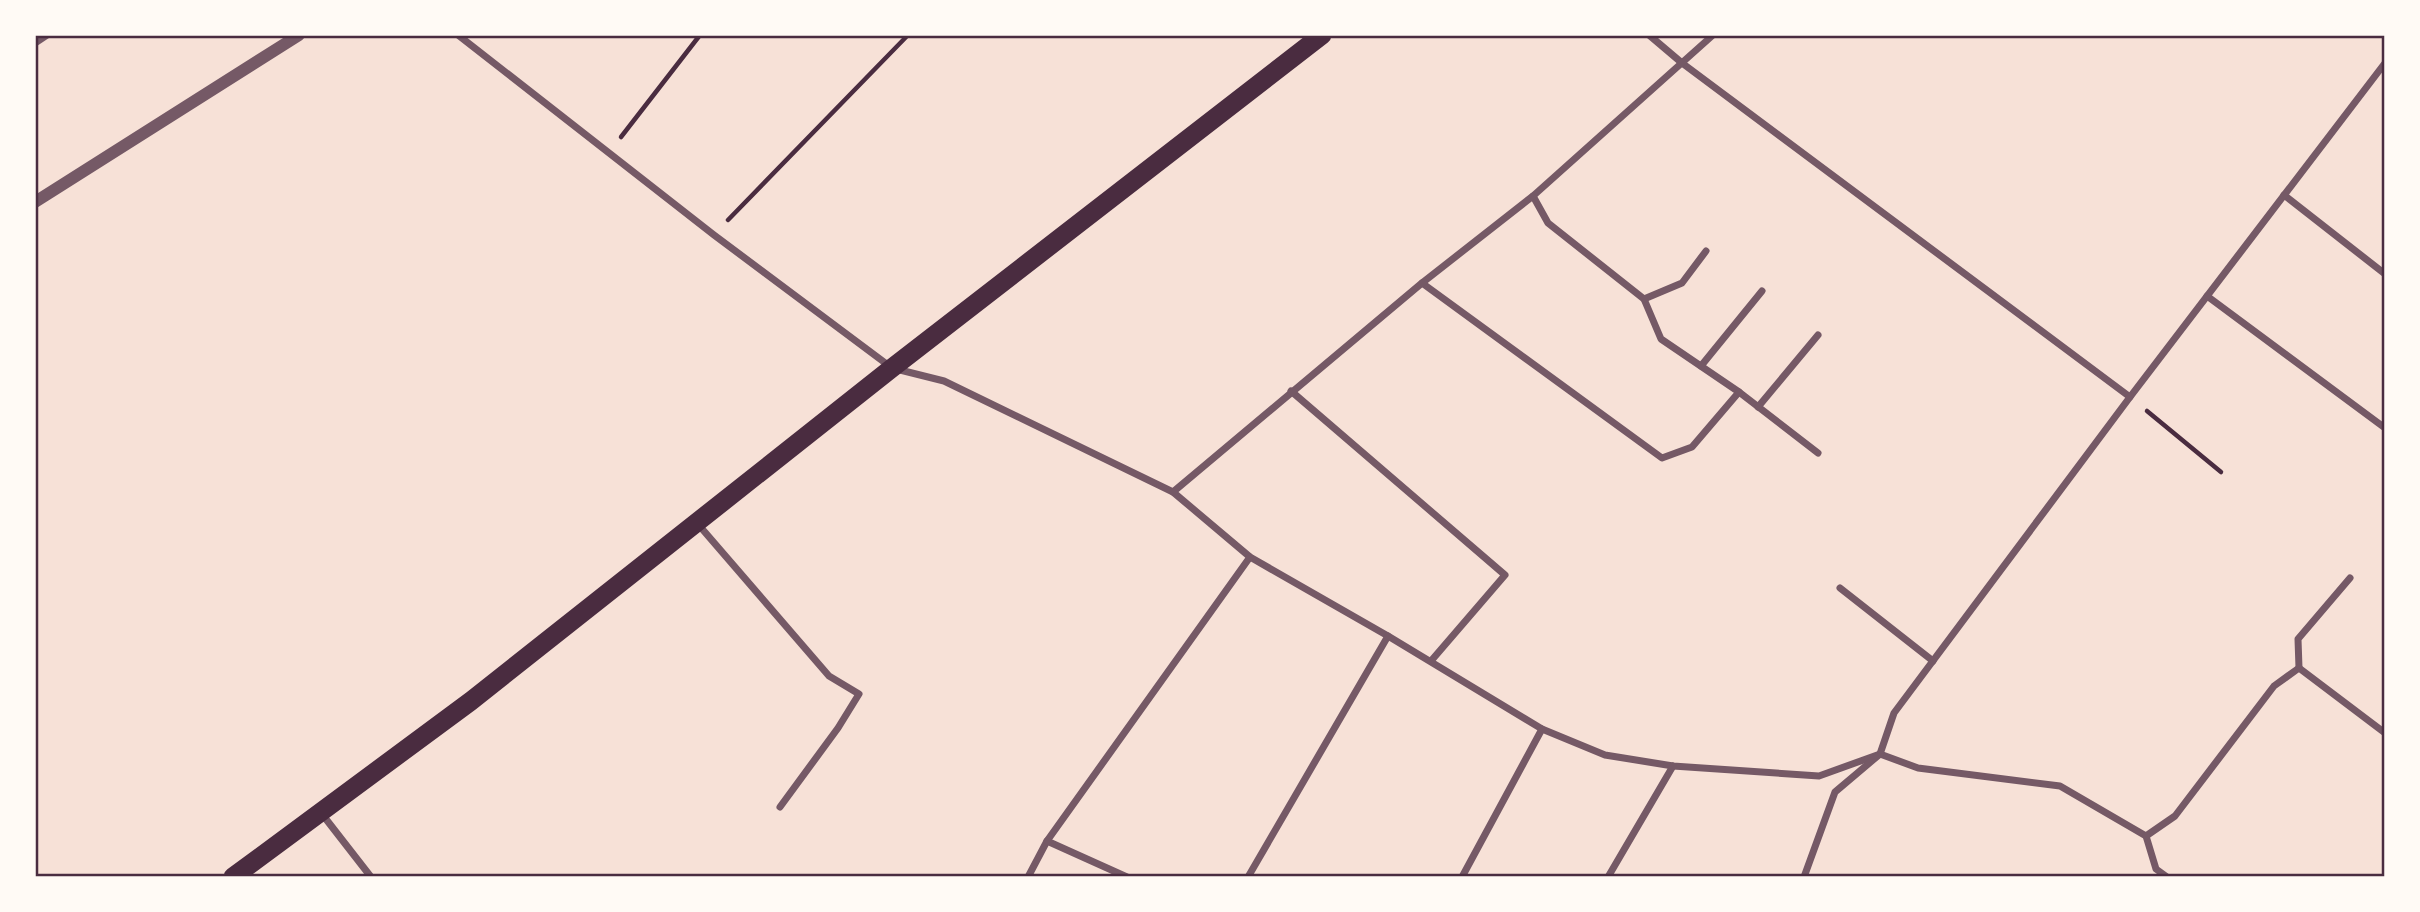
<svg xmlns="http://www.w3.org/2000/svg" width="2420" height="912" font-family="Karla,sans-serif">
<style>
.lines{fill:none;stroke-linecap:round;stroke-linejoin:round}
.path{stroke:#4a2c40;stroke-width:4.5}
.minor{stroke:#755966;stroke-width:7}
.tertiary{stroke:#755966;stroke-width:12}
.trunk{stroke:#4a2c40;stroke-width:19}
.neatline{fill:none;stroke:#4a2c40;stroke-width:2.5}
</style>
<rect width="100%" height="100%" fill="#f7e1d7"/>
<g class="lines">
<g class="path">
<path d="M 621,137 L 700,35"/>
<path d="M 728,220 L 908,35"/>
<path d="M 2147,411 L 2221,472"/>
</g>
<g class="minor">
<path d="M 458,35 L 714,235 L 892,368 L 944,381 L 1173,492 L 1250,557 L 1388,636 L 1542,729 L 1605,755 L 1673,766 L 1819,776 L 1880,754 L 1918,768 L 2060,786 L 2146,836 L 2156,869 L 2167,877"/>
<path d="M 1649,35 L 1682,63 L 2130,397"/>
<path d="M 35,43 L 47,35"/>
<path d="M 2284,195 L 2385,274"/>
<path d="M 1422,283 L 1662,458 L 1692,447 L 1739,392 L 1661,339 L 1644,299 L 1548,223 L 1533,196"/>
<path d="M 2207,296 L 2385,428"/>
<path d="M 1644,299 L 1682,283 L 1706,251"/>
<path d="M 1701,366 L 1762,291"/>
<path d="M 1291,391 L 1505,575 L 1431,661"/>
<path d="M 1739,392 L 1818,453"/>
<path d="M 1758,407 L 1818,335"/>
<path d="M 1173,492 L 1422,283 L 1533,196 L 1713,35"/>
<path d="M 697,523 L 829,676 L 859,694 L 838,728 L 780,807"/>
<path d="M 1840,588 L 1933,661"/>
<path d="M 2299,668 L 2298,639 L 2350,578"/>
<path d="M 322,814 L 371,877"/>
<path d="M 2146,836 L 2175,816 L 2274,686 L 2299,668 L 2385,733"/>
<path d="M 1028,877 L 1047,841"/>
<path d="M 1127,877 L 1047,841 L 1250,557"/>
<path d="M 1248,877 L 1388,636"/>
<path d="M 1462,877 L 1542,729"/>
<path d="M 1608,877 L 1673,766"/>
<path d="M 1804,877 L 1835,792 L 1880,754 L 1894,713 L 2130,397 L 2385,63"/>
</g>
<path class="tertiary" d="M 35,202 L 299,35"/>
<path class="trunk" d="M 233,877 L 471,701 L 892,368 L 1322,35"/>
</g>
<rect width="2420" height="912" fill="none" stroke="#fffaf5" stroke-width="74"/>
<rect x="37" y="37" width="2346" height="838" class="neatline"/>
</svg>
